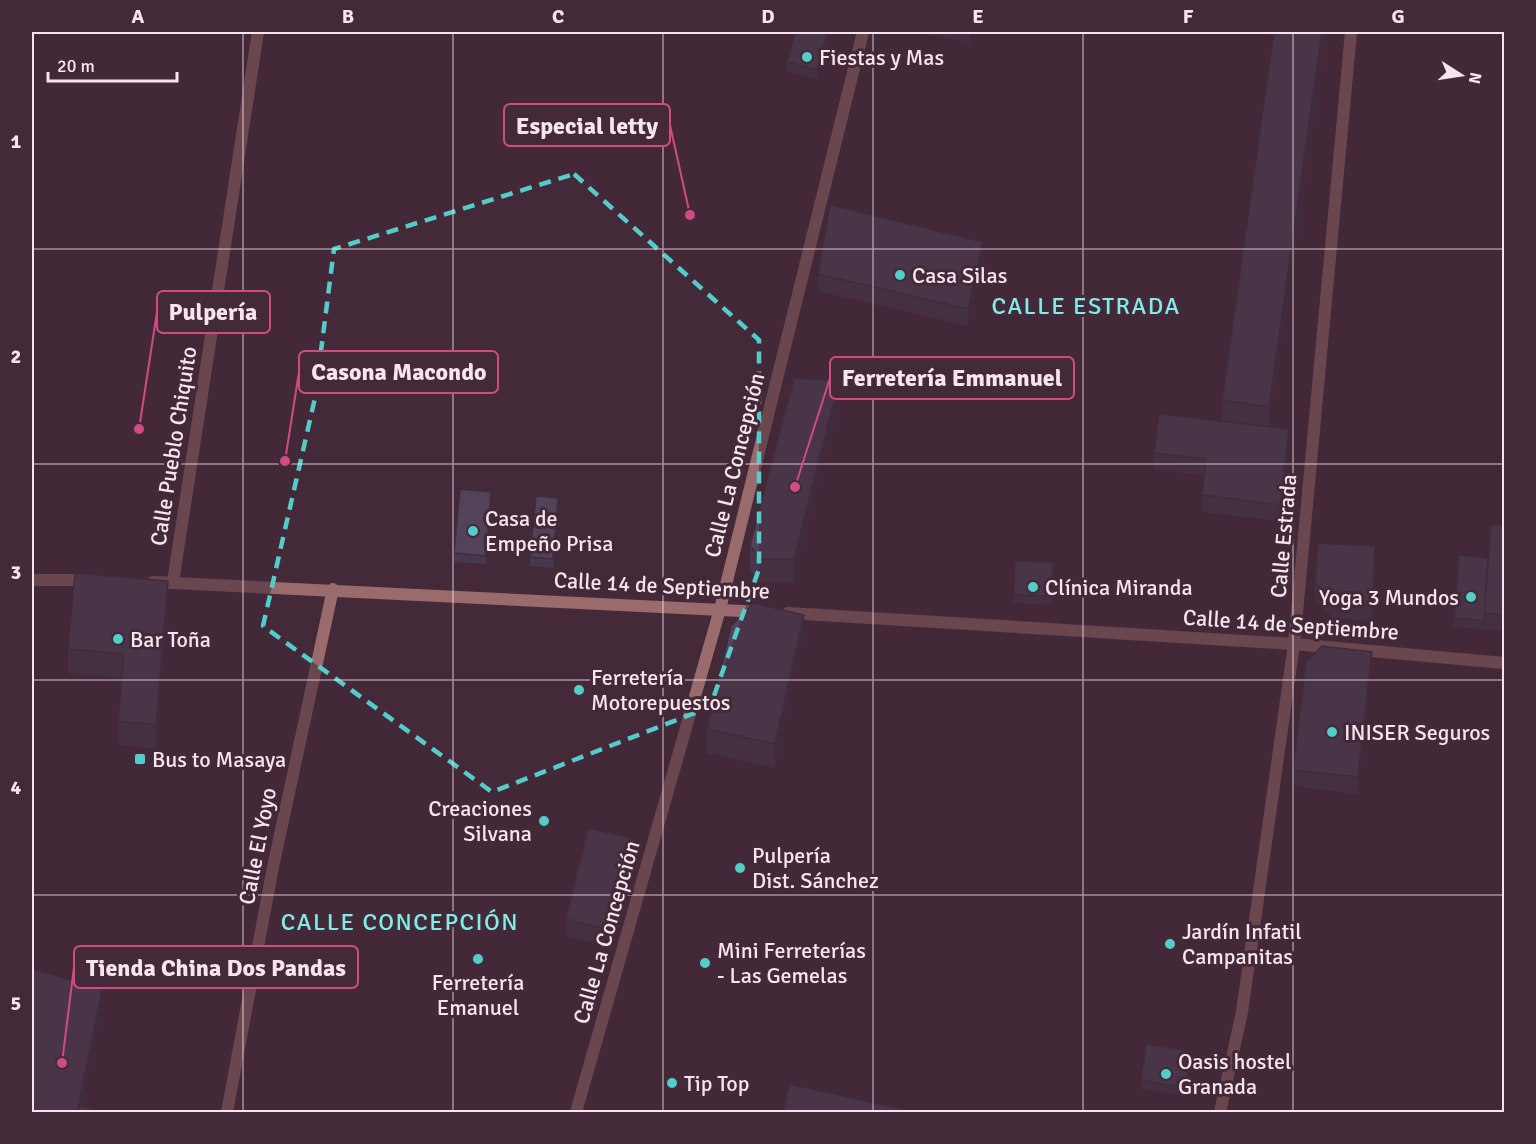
<svg xmlns="http://www.w3.org/2000/svg" width="1536" height="1144" font-family="Signika,sans-serif">
<style>
.lines{fill:none;stroke-linecap:round;stroke-linejoin:round}
.minor{stroke:#9a6b6c;stroke-width:12}
.tertiary{stroke:#9a6b6c;stroke-width:12}
.wall{fill:#47394d}
.shaded-wall{fill:#3a2e3f}
.building{fill:#53425a;stroke:#3a2e3f;stroke-width:1.5}
.marked{fill:none;stroke:#53cdca;stroke-width:4.5;stroke-dasharray:12 8;stroke-linejoin:round}
.grid{fill:none;stroke:#f7e5ee;stroke-width:1.5;stroke-opacity:0.55}
.poi-dot{fill:#53cdca;stroke:#442938;stroke-width:2}
.labels{text-anchor:middle;stroke-width:6;stroke-linejoin:round;paint-order:stroke}
.poi-label{font-size:22px;fill:#f7e5ee;stroke:#442938;text-anchor:start}
.street-label{font-size:22px;fill:#f7e5ee;stroke:#442938}
.neighbourhood-label{font-size:24px;letter-spacing:1.5px;fill:#81ece9;stroke:#442938}
.leader{fill:none;stroke:#cf4b80;stroke-width:2}
.callout-dot{fill:#cf4b80;stroke:#442938;stroke-width:2}
.callout{fill:#442938;stroke:#cf4b80;stroke-width:2}
.callout-label{font-size:24px;text-anchor:middle;font-weight:bold;fill:#f7e5ee}
.neatline{fill:none;stroke:#f7e5ee;stroke-width:2}
.grid-label{font-size:20px;text-anchor:middle;font-weight:bold;fill:#f7e5ee}
</style>
<rect width="100%" height="100%" fill="#442938"/>
<g class="lines">
<g class="minor">
<path d="M 173,582 L 258,32"/>
<path d="M 227,1112 L 273,867 L 333,589"/>
<path d="M 576,1112 L 720,609 L 863,32"/>
<path d="M 1220,1112 L 1242,1012 L 1294,644 L 1351,32"/>
</g>
<g class="tertiary">
<path d="M 32,580 L 90,580"/>
<path d="M 153,582 L 762,612"/>
<path d="M 788,613 L 1294,644 L 1504,663"/>
</g>
</g>
<g class="wall">
<path d="M 916,32 L 972,32 L 970,43 Z"/>
<path d="M 1248,32 L 1327,32 L 1270,427 L 1289,446 L 1280,521 L 1202,512 L 1202,495 L 1204,475 L 1154,470 L 1154,453 L 1222,421 L 1222,400 L 1274,35 Z"/>
<path d="M 827,43 L 817,79 L 787,71 L 787,62 Z"/>
<path d="M 983,259 L 968,326 L 818,291 L 818,274 Z"/>
<path d="M 839,405 L 794,583 L 760,583 L 750,569 L 750,545 Z"/>
<path d="M 491,500 L 486,564 L 454,562 L 454,553 Z"/>
<path d="M 558,507 L 553,568 L 530,566 L 530,557 Z"/>
<path d="M 1504,525 L 1504,631 L 1454,627 L 1454,618 L 1488,558 Z"/>
<path d="M 1015,561 L 1053,562 L 1051,605 L 1014,603 Z"/>
<path d="M 1375,563 L 1372,621 L 1334,618 L 1315,599 L 1315,582 Z"/>
<path d="M 168,605 L 156,749 L 118,745 L 118,721 L 122,678 L 68,673 L 68,649 Z"/>
<path d="M 804,638 L 775,768 L 707,753 L 707,729 Z"/>
<path d="M 1372,669 L 1358,794 L 1293,786 L 1293,770 Z"/>
<path d="M 632,855 L 609,947 L 566,936 L 566,919 Z"/>
<path d="M 1191,1060 L 1185,1096 L 1141,1089 L 1141,1080 Z"/>
</g>
<g class="shaded-wall">
<path d="M 970,32 L 972,32 L 970,43 Z"/>
<path d="M 1322,32 L 1327,32 L 1269,437 L 1269,407 Z"/>
<path d="M 827,34 L 827,43 L 817,79 L 817,70 Z"/>
<path d="M 983,242 L 983,259 L 968,326 L 968,309 Z"/>
<path d="M 839,381 L 839,405 L 794,583 L 794,559 Z"/>
<path d="M 1289,429 L 1289,446 L 1280,521 L 1280,505 Z"/>
<path d="M 491,492 L 491,500 L 486,564 L 486,556 Z"/>
<path d="M 558,498 L 558,507 L 553,568 L 553,559 Z"/>
<path d="M 1375,546 L 1375,563 L 1372,621 L 1372,605 Z"/>
<path d="M 168,581 L 168,605 L 156,749 L 156,725 Z"/>
<path d="M 804,615 L 804,638 L 775,768 L 775,744 Z"/>
<path d="M 1372,652 L 1372,669 L 1358,794 L 1358,777 Z"/>
<path d="M 632,838 L 632,855 L 609,947 L 609,930 Z"/>
<path d="M 102,989 L 102,1013 L 82,1113 L 77,1113 Z"/>
<path d="M 1191,1051 L 1191,1060 L 1185,1096 L 1185,1088 Z"/>
</g>
<g class="building">
<path d="M 795,32 L 817,32 L 827,34 L 817,70 L 787,62 Z"/>
<path d="M 1274,32 L 1322,32 L 1269,407 L 1222,400 Z"/>
<path d="M 830,205 L 983,242 L 968,309 L 818,274 Z"/>
<path d="M 794,378 L 839,381 L 794,559 L 760,559 L 750,545 Z"/>
<path d="M 1159,414 L 1289,429 L 1280,505 L 1202,495 L 1206,459 L 1154,453 Z"/>
<path d="M 460,489 L 491,492 L 486,556 L 454,553 Z"/>
<path d="M 536,496 L 558,498 L 553,559 L 530,557 Z"/>
<path d="M 1491,524 L 1504,525 L 1504,615 L 1484,613 Z"/>
<path d="M 1318,543 L 1375,546 L 1372,605 L 1334,602 L 1315,582 Z"/>
<path d="M 1459,555 L 1488,558 L 1484,621 L 1454,618 Z"/>
<path d="M 1015,561 L 1053,562 L 1051,596 L 1014,595 Z"/>
<path d="M 75,573 L 168,581 L 156,725 L 118,721 L 124,654 L 68,649 Z"/>
<path d="M 754,603 L 804,615 L 775,744 L 707,729 L 731,626 Z"/>
<path d="M 1322,646 L 1372,652 L 1358,777 L 1293,770 L 1306,662 Z"/>
<path d="M 588,828 L 632,838 L 609,930 L 566,919 Z"/>
<path d="M 32,969 L 102,989 L 77,1113 L 32,1113 Z"/>
<path d="M 1146,1044 L 1191,1051 L 1185,1088 L 1141,1080 Z"/>
<path d="M 789,1084 L 915,1112 L 915,1113 L 783,1113 Z"/>
<path d="M 79,1106 L 111,1113 L 78,1113 Z"/>
</g>
<path d="M0 0H1536V1144H0ZM 574,174 L 759,340 L 759,569 L 710,707 L 492,792 L 263,626 L 315,398 L 334,249 Z" fill="#442938" fill-opacity=".55" fill-rule="evenodd"/>
<path class="marked" d="M 574,174 L 759,340 L 759,569 L 710,707 L 492,792 L 263,626 L 315,398 L 334,249 Z"/>
<path class="grid" d="M 243,32 L 243,1112M 453,32 L 453,1112M 663,32 L 663,1112M 873,32 L 873,1112M 1083,32 L 1083,1112M 1293,32 L 1293,1112M 32,249 L 1504,249M 32,464 L 1504,464M 32,680 L 1504,680M 32,895 L 1504,895"/>
<g class="poi-dot">
<circle cx="807" cy="57" r="6"/>
<circle cx="900" cy="275" r="6"/>
<circle cx="473" cy="531" r="6"/>
<circle cx="1033" cy="587" r="6"/>
<circle cx="1471" cy="597" r="6"/>
<circle cx="118" cy="639" r="6"/>
<circle cx="579" cy="690" r="6"/>
<circle cx="1332" cy="732" r="6"/>
<rect x="134" y="753" width="12" height="12" rx="3"/>
<circle cx="544" cy="821" r="6"/>
<circle cx="740" cy="868" r="6"/>
<circle cx="1170" cy="944" r="6"/>
<circle cx="478" cy="959" r="6"/>
<circle cx="705" cy="963" r="6"/>
<circle cx="1166" cy="1074" r="6"/>
<circle cx="672" cy="1083" r="6"/>
</g>
<g class="labels">
<g class="poi-label">
<text x="819" y="65">Fiestas y Mas</text>
<text x="912" y="283">Casa Silas</text>
<text x="485" y="526">Casa de<tspan x="485" dy="25">Empeño Prisa</tspan></text>
<text x="1045" y="595">Clínica Miranda</text>
<text x="1459" y="605" text-anchor="end">Yoga 3 Mundos</text>
<text x="130" y="647">Bar Toña</text>
<text x="591" y="685">Ferretería<tspan x="591" dy="25">Motorepuestos</tspan></text>
<text x="1344" y="740">INISER Seguros</text>
<text x="152" y="767">Bus to Masaya</text>
<text x="532" y="816" text-anchor="end">Creaciones<tspan x="532" dy="25">Silvana</tspan></text>
<text x="752" y="863">Pulpería<tspan x="752" dy="25">Dist. Sánchez</tspan></text>
<text x="1182" y="939">Jardín Infatil<tspan x="1182" dy="25">Campanitas</tspan></text>
<text x="717" y="958">Mini Ferreterías<tspan x="717" dy="25">- Las Gemelas</tspan></text>
<text x="478" y="990" text-anchor="middle">Ferretería<tspan x="478" dy="25">Emanuel</tspan></text>
<text x="1178" y="1069">Oasis hostel<tspan x="1178" dy="25">Granada</tspan></text>
<text x="684" y="1091">Tip Top</text>
</g>
<g class="street-label">
<text transform="translate(173 446) rotate(-81)" y="8">Calle Pueblo Chiquito</text>
<text transform="translate(734 465) rotate(-76)" y="8">Calle La Concepción</text>
<text transform="translate(1283 536) rotate(-85)" y="8">Calle Estrada</text>
<text transform="translate(662 585) rotate(3)" y="8">Calle 14 de Septiembre</text>
<text transform="translate(1291 624) rotate(4)" y="8">Calle 14 de Septiembre</text>
<text transform="translate(257 846) rotate(-79)" y="8">Calle El Yoyo</text>
<text transform="translate(606 932) rotate(-74)" y="8">Calle La Concepción</text>
</g>
<g class="neighbourhood-label">
<text x="1086" y="314">CALLE ESTRADA</text>
<text x="400" y="930">CALLE CONCEPCIÓN</text>
</g>
</g>
<path class="leader" d="M690 215L670 125M139 429L157 312M285 461L299 372M795 487L830 378M62 1063L74 967"/>
<g class="callout-dot">
<circle cx="690" cy="215" r="6"/>
<circle cx="139" cy="429" r="6"/>
<circle cx="285" cy="461" r="6"/>
<circle cx="795" cy="487" r="6"/>
<circle cx="62" cy="1063" r="6"/>
</g>
<g class="callout">
<rect x="504" y="104" width="166" height="42" rx="6"/>
<rect x="157" y="291" width="113" height="42" rx="6"/>
<rect x="299" y="351" width="199" height="42" rx="6"/>
<rect x="830" y="357" width="244" height="42" rx="6"/>
<rect x="74" y="946" width="284" height="42" rx="6"/>
</g>
<g class="callout-label">
<text x="587" y="134">Especial letty</text>
<text x="213" y="320">Pulpería</text>
<text x="399" y="380">Casona Macondo</text>
<text x="952" y="386">Ferretería Emmanuel</text>
<text x="216" y="976">Tienda China Dos Pandas</text>
</g>
<rect width="1536" height="1144" fill="none" stroke="#442938" stroke-width="66"/>
<g transform="translate(1461 75) rotate(102)" stroke="#442938" stroke-width="4.5" paint-order="stroke">
<path d="M0-4.5L10 22L0 15L-10 22Z" fill="#f7e5ee"/>
<text y="-9" font-size="16" font-weight="bold" text-anchor="middle" fill="#f7e5ee">N</text>
</g>
<path d="M48 72v9h129v-9" fill="none" stroke="#f7e5ee" stroke-width="3"/>
<text x="57" y="72" font-size="18" fill="#f7e5ee" stroke="#442938" stroke-width="4.5" paint-order="stroke">20 m</text>
<rect x="33" y="33" width="1470" height="1078" class="neatline"/>
<g class="grid-label">
<text x="138" y="23">A</text>
<text x="348" y="23">B</text>
<text x="558" y="23">C</text>
<text x="768" y="23">D</text>
<text x="978" y="23">E</text>
<text x="1188" y="23">F</text>
<text x="1398" y="23">G</text>
<text x="16" y="148">1</text>
<text x="16" y="363">2</text>
<text x="16" y="579">3</text>
<text x="16" y="794">4</text>
<text x="16" y="1010">5</text>
</g>
</svg>
